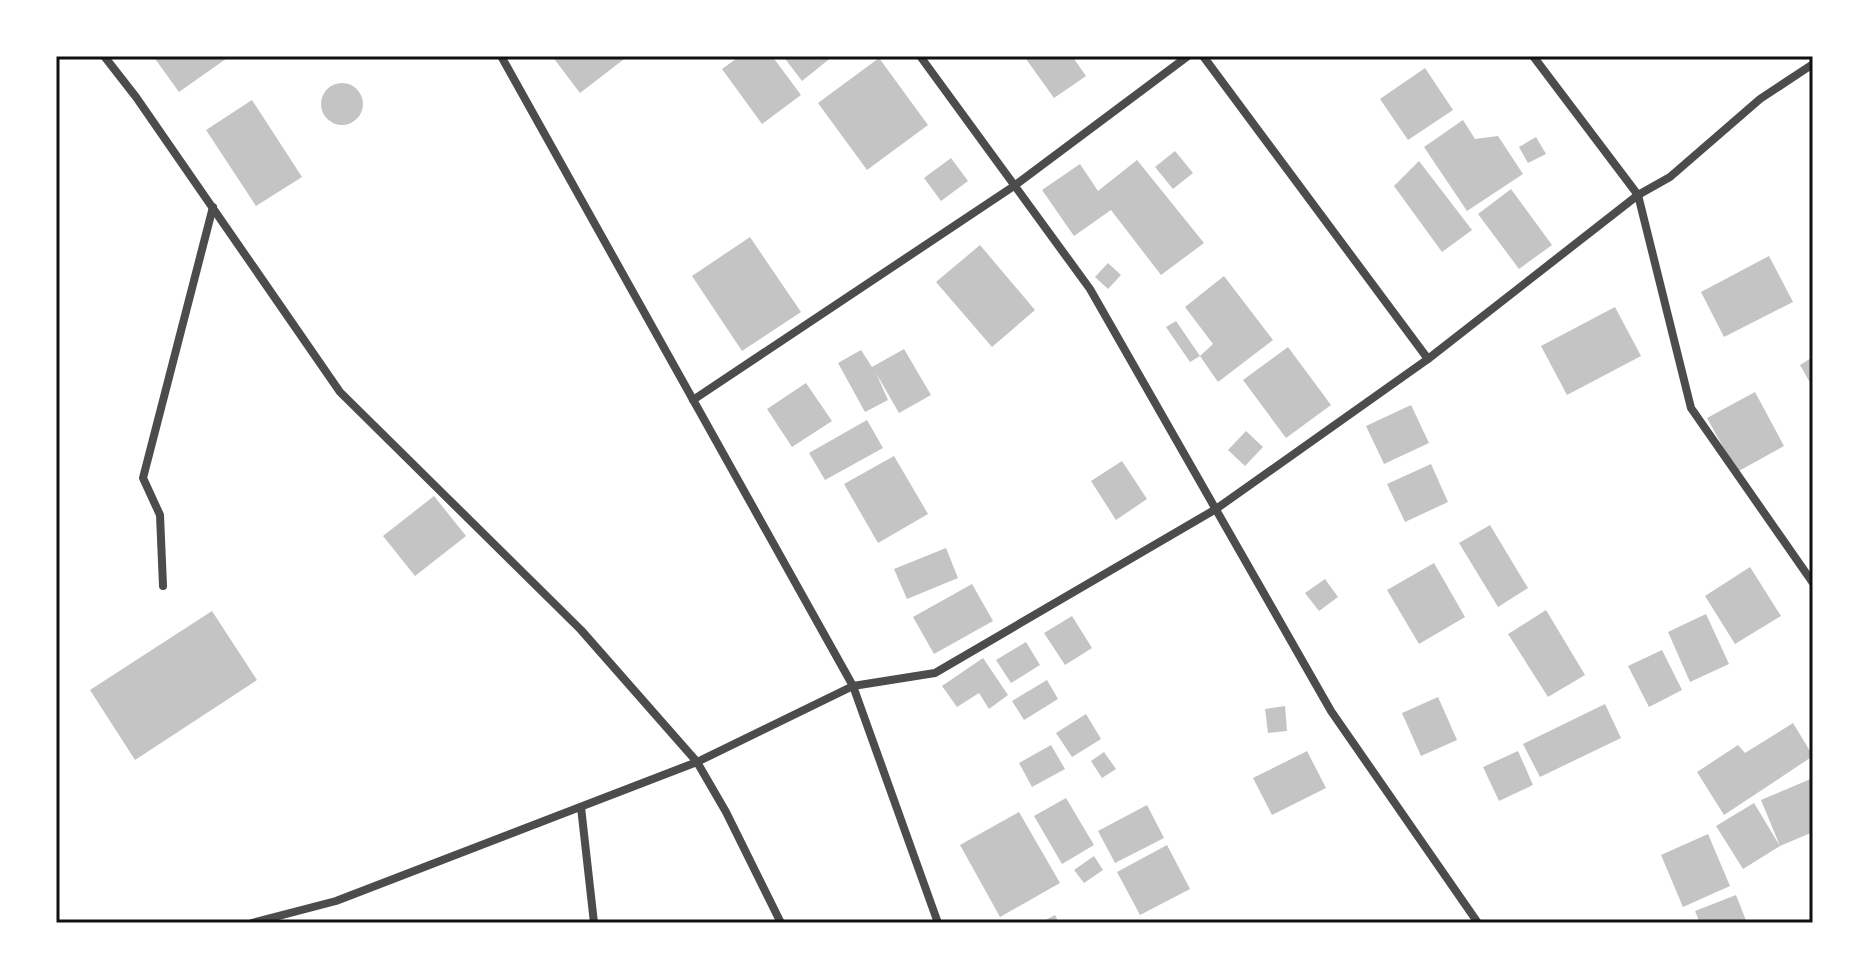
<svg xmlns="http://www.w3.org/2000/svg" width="1869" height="979" font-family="'Times New Roman',serif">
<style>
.building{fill:#c4c4c4}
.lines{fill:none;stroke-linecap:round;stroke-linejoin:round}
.minor{stroke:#4c4c4c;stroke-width:8}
.neatline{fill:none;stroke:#111;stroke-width:3}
</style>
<rect width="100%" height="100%" fill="#fff"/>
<g class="building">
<path d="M 153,56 L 230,56 L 179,92 Z"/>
<path d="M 552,56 L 628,56 L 580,93 Z"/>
<path d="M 740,56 L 772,56 L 801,95 L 762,124 L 722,69 Z"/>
<path d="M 783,56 L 833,56 L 802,81 Z"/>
<path d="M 1030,56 L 1072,56 L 1086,76 L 1054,98 L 1026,59 Z"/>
<path d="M 879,58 L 928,125 L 867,170 L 818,103 Z"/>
<path d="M 1425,68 L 1453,110 L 1408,140 L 1380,99 Z"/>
<circle cx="342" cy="104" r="21"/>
<path d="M 252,100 L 302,177 L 256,206 L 206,130 Z"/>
<path d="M 1463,120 L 1475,139 L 1498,136 L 1523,174 L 1467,211 L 1424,147 Z"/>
<path d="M 1536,137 L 1546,154 L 1528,163 L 1519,147 Z"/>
<path d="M 1175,151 L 1193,173 L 1173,189 L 1155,167 Z"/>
<path d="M 951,158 L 968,181 L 941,201 L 924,178 Z"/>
<path d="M 1137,160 L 1204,243 L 1161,275 L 1111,210 L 1074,236 L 1042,190 L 1080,164 L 1098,191 Z"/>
<path d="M 1419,161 L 1472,230 L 1442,252 L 1394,186 Z"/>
<path d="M 1511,189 L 1552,245 L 1519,269 L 1478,214 Z"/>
<path d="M 750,237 L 801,312 L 742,351 L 692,276 Z"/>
<path d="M 980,245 L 1035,310 L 992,347 L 936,282 Z"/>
<path d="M 1769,256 L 1793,302 L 1724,337 L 1701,292 Z"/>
<path d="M 1108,263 L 1121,275 L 1108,289 L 1095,277 Z"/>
<path d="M 1224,276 L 1273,340 L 1218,382 L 1200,356 L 1190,362 L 1166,327 L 1176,321 L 1200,356 L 1213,344 L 1185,307 Z"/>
<path d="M 1615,307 L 1641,356 L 1567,395 L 1541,346 Z"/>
<path d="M 1288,347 L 1331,405 L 1286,438 L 1243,380 Z"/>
<path d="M 904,349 L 931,395 L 899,413 L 876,373 L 888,400 L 865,412 L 838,363 L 861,350 L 872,367 Z"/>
<path d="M 1813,357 L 1813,388 L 1800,365 Z"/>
<path d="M 806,383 L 832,421 L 792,447 L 767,409 Z"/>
<path d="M 1755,392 L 1784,446 L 1737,472 L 1707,418 Z"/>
<path d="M 1411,405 L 1429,443 L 1384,464 L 1366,426 Z"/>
<path d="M 867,420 L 883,448 L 825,480 L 809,453 Z"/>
<path d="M 1246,431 L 1263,447 L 1245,466 L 1228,450 Z"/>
<path d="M 894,456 L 928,514 L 878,543 L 844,484 Z"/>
<path d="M 1122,461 L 1147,499 L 1116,520 L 1091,481 Z"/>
<path d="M 1431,464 L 1448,502 L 1405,522 L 1387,484 Z"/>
<path d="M 434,496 L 466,536 L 415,576 L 383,536 Z"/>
<path d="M 1490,525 L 1528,588 L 1498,607 L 1459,543 Z"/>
<path d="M 946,548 L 958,578 L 907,599 L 894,569 Z"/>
<path d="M 1434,563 L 1465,617 L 1419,644 L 1387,590 Z"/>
<path d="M 1750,567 L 1781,616 L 1735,644 L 1705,596 Z"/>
<path d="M 1325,579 L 1338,597 L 1319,611 L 1305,593 Z"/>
<path d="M 972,584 L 993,621 L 934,654 L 913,617 Z"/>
<path d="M 1546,610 L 1585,675 L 1548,697 L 1508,634 Z"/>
<path d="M 212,611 L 257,680 L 135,760 L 90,690 Z"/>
<path d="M 1706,614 L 1729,664 L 1690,682 L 1668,632 Z"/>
<path d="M 1072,616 L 1092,648 L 1065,665 L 1044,633 Z"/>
<path d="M 1026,642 L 1040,665 L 1011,683 L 996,660 Z"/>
<path d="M 1662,650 L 1682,690 L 1649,707 L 1628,666 Z"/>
<path d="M 983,658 L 1008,695 L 989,709 L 979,693 L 957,707 L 942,686 Z"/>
<path d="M 1047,680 L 1058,699 L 1024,720 L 1012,701 Z"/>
<path d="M 1438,697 L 1457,740 L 1421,756 L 1402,713 Z"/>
<path d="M 1605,704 L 1621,738 L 1540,777 L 1523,744 Z"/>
<path d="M 1285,706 L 1287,731 L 1268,733 L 1265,709 Z"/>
<path d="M 1086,714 L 1101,739 L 1072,757 L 1056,733 Z"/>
<path d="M 1793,723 L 1813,756 L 1724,815 L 1697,772 L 1738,745 L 1745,753 Z"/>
<path d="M 1051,745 L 1065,769 L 1032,787 L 1019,763 Z"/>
<path d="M 1307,751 L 1326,788 L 1272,815 L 1253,778 Z"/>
<path d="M 1518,751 L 1533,785 L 1499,801 L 1483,767 Z"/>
<path d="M 1104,752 L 1116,769 L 1102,778 L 1091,761 Z"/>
<path d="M 1813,778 L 1813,832 L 1780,846 L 1743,869 L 1716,826 L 1754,803 L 1780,846 L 1761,800 Z"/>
<path d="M 1066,798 L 1094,845 L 1062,864 L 1034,816 Z"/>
<path d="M 1147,805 L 1164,838 L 1115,863 L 1098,831 Z"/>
<path d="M 1019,812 L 1060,883 L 1000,917 L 960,845 Z"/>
<path d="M 1708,834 L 1730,886 L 1683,907 L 1661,855 Z"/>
<path d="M 1167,845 L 1190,889 L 1140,915 L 1117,872 Z"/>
<path d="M 1094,856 L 1103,870 L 1084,883 L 1074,870 Z"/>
<path d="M 1736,895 L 1747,923 L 1700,923 L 1695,911 Z"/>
<path d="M 1055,915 L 1059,923 L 1040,923 Z"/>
</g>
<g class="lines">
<g class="minor">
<path d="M 104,56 L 136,97 L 340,392 L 581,630 L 697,762 L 726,812 L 781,923"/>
<path d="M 501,56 L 853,686 L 938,923"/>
<path d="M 920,56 L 1090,289 L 1331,711 L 1478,923"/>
<path d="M 1203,56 L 1428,359"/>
<path d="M 1533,56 L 1638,195 L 1691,408 L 1813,583"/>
<path d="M 693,400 L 1014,186 L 1188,56"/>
<path d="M 163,586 L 160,515 L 143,478 L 213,207"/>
<path d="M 581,807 L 594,923"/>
<path d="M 252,923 L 336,901 L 697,762 L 853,686 L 935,673 L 1216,509 L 1428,359 L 1638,195 L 1670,177 L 1760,99 L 1813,64"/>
</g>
</g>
<rect width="1869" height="979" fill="none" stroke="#ffffff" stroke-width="116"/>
<rect x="58" y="58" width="1753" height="863" class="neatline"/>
</svg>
